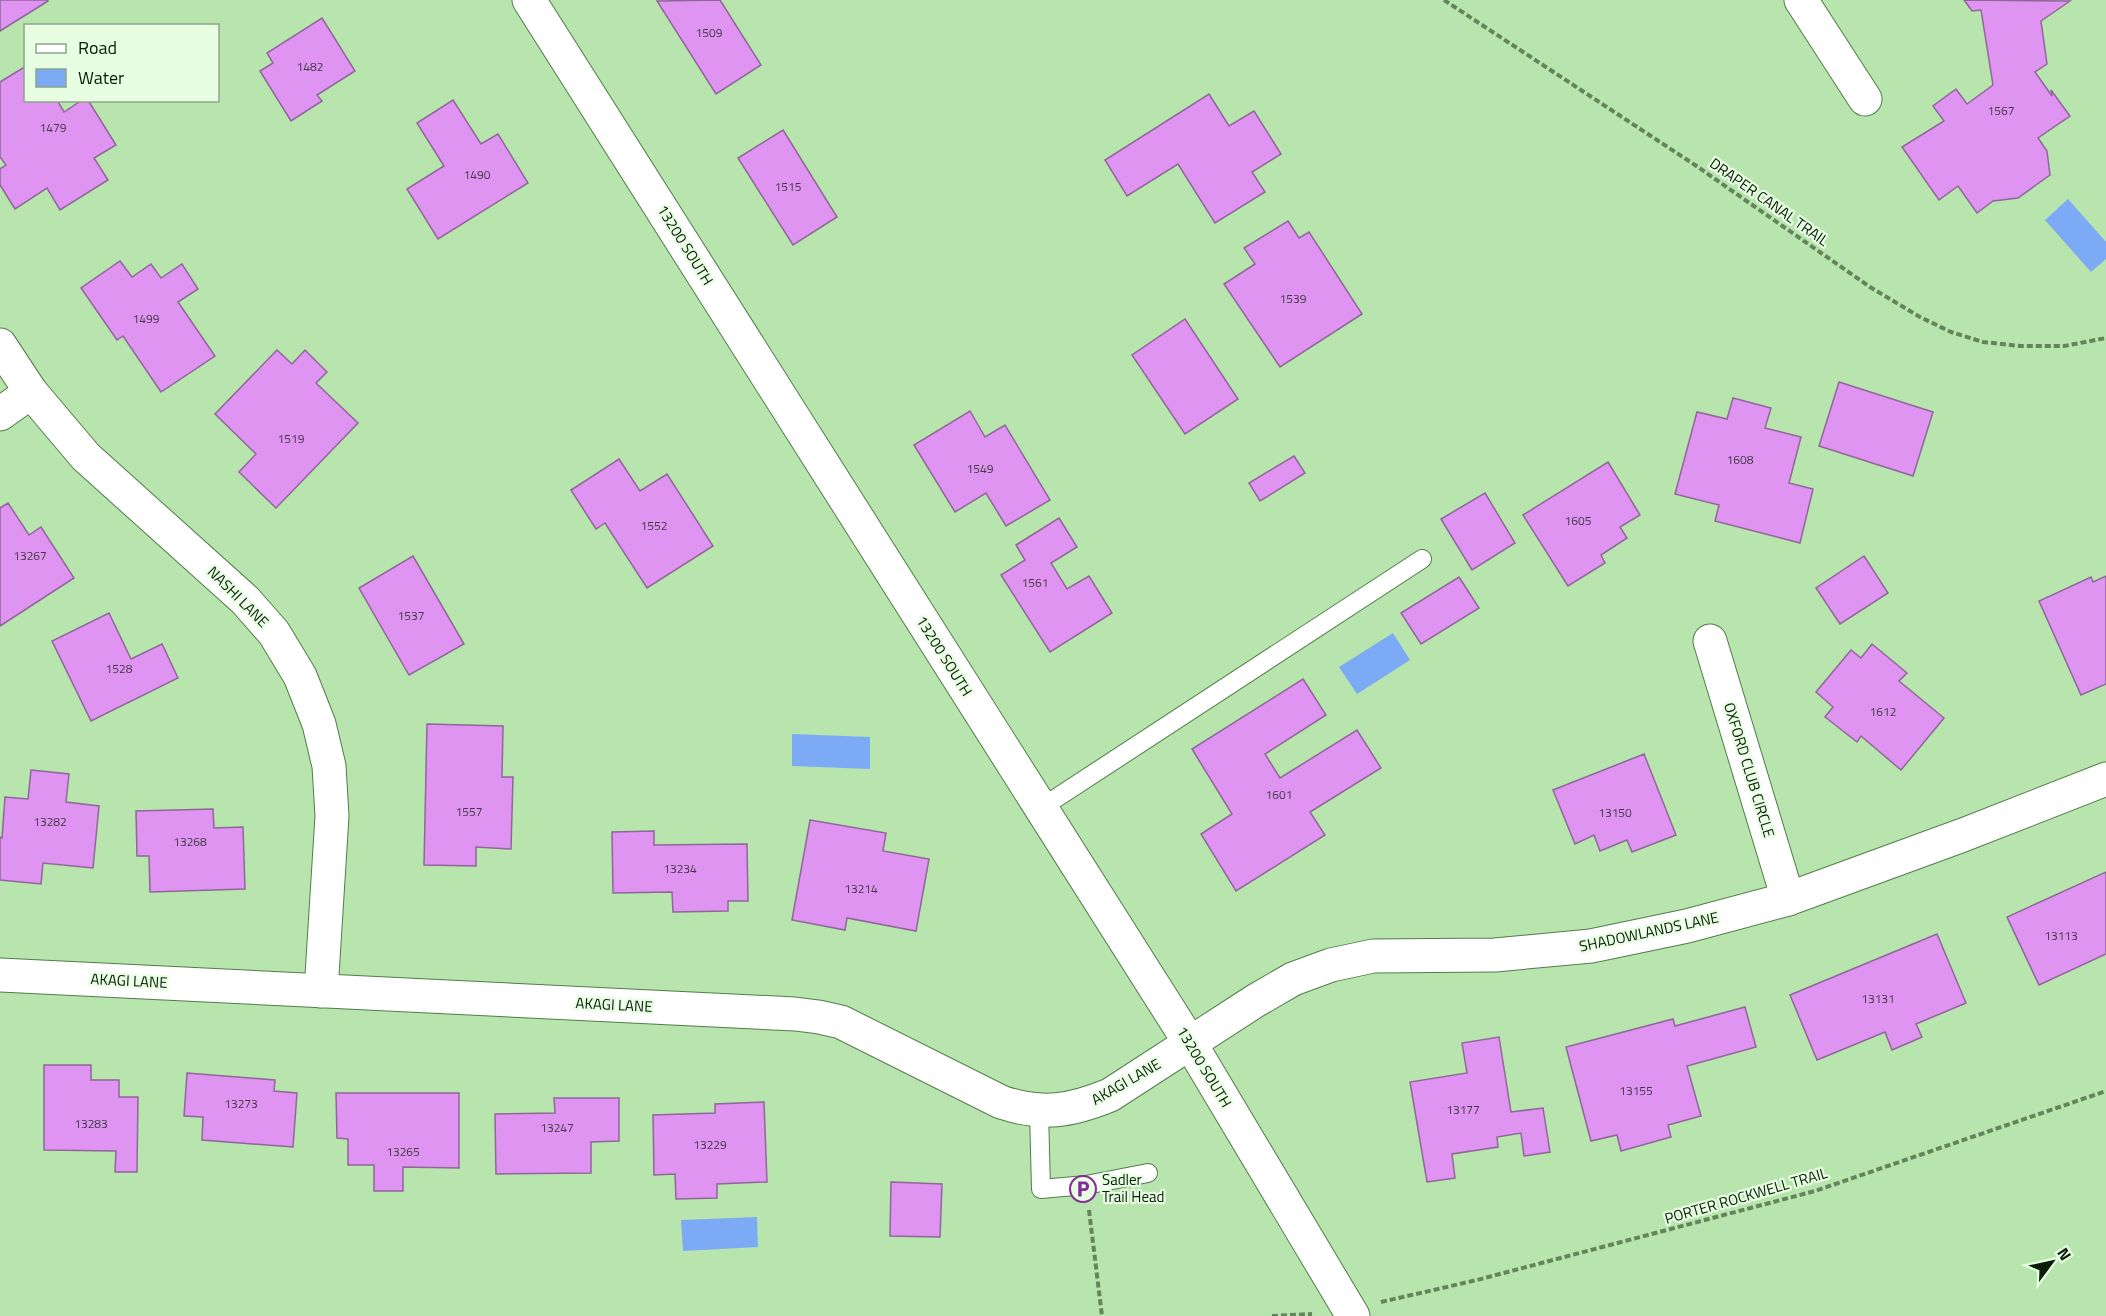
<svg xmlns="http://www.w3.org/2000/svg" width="2106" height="1316" font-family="'Titillium Web',sans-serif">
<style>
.water{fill:#7daaf4}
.building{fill:#de94f0;stroke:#8f6799;stroke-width:1.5}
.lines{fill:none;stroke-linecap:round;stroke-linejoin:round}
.service-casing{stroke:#537c4a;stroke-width:20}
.minor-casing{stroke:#537c4a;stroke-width:35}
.tertiary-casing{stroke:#537c4a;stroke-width:35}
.path{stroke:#64845d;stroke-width:4;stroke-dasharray:6 3;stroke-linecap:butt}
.service{stroke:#fff;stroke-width:18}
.minor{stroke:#fff;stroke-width:33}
.tertiary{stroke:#fff;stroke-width:33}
.labels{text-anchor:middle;stroke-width:4.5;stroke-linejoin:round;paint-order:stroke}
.number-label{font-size:12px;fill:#403a42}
.street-label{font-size:15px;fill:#0b1c08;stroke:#e7fee2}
.poi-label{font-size:15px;fill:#0b1c08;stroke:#e7fee2;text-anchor:start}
</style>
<rect width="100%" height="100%" fill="#b7e5ad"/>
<g class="water">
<path d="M 2068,199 L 2106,242 L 2106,259 L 2091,272 L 2045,220 Z"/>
<path d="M 1393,633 L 1410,660 L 1357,694 L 1339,667 Z"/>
<path d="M 792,734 L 870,737 L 870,769 L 792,766 Z"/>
<path d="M 757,1217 L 758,1247 L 683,1251 L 681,1220 Z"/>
</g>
<g class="building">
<path d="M 0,0 L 47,0 L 48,1 L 0,31 Z"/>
<path d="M 720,0 L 761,65 L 716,94 L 657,1 Z"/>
<path d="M 1964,0 L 2070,1 L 2041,21 L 2047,64 L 2035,72 L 2052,96 L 2051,90 L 2070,116 L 2038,138 L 2047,151 L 2050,175 L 2018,198 L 1993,201 L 1977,213 L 1958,186 L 1939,200 L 1902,147 L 1944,121 L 1933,106 L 1956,89 L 1967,104 L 1993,85 L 1981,10 L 1972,11 Z"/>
<path d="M 322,18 L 355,71 L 317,95 L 322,101 L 291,121 L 260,71 L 273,63 L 267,53 Z"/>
<path d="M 26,66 L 26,100 L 57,100 L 64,112 L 82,100 L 88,100 L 116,145 L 94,158 L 108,180 L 60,210 L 47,188 L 15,209 L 0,185 L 0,169 L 6,165 L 0,157 L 0,82 Z"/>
<path d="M 1209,94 L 1229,126 L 1254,111 L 1281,154 L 1252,172 L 1265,192 L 1215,223 L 1178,164 L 1127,196 L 1105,160 Z"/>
<path d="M 453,100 L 481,144 L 498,134 L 528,183 L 438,239 L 407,189 L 444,166 L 417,123 Z"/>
<path d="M 783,130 L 837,217 L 793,245 L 738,158 Z"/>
<path d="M 1288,221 L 1299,238 L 1309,232 L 1362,314 L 1280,367 L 1224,284 L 1255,264 L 1244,248 Z"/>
<path d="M 120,261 L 132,277 L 151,264 L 161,278 L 182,264 L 198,289 L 178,302 L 215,356 L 161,392 L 123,336 L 117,340 L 81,288 Z"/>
<path d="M 1185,319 L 1238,399 L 1185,434 L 1132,355 Z"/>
<path d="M 277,350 L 292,364 L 305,350 L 327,372 L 316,383 L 358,423 L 276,508 L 239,472 L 256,454 L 215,414 Z"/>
<path d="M 1839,382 L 1933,412 L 1913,476 L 1819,446 Z"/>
<path d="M 1733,398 L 1771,408 L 1765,428 L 1801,437 L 1789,483 L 1813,489 L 1800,543 L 1715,521 L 1719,505 L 1675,494 L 1697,412 L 1727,419 Z"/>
<path d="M 970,411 L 985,437 L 1005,425 L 1050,500 L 1006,526 L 986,493 L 955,512 L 914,445 Z"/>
<path d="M 1294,456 L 1305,473 L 1260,501 L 1249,483 Z"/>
<path d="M 619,459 L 640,491 L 667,474 L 713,546 L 647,588 L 605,523 L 596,529 L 571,490 Z"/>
<path d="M 1608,462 L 1640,515 L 1620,527 L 1627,538 L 1601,555 L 1605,563 L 1568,586 L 1523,515 Z"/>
<path d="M 1485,493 L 1515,543 L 1472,570 L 1441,519 Z"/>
<path d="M 8,503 L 29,535 L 41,527 L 74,578 L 0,626 L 0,508 Z"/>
<path d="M 1059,518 L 1077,547 L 1051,563 L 1067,589 L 1089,576 L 1112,613 L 1050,652 L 1001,575 L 1025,560 L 1016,545 Z"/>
<path d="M 413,556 L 464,644 L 409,675 L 359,588 Z"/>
<path d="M 1864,556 L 1888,593 L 1840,624 L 1816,588 Z"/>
<path d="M 2106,576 L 2106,684 L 2081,695 L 2039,601 L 2091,577 L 2093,582 Z"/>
<path d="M 1459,577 L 1479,608 L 1421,644 L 1401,613 Z"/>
<path d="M 109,613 L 131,659 L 162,644 L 178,678 L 91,721 L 52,641 Z"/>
<path d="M 1872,644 L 1907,673 L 1899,681 L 1944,718 L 1901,770 L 1861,736 L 1857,742 L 1825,717 L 1833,707 L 1816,692 L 1851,650 L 1861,658 Z"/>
<path d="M 1303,679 L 1326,715 L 1265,754 L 1280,778 L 1357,730 L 1381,768 L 1310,812 L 1325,835 L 1236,891 L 1201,834 L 1232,814 L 1192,749 Z"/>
<path d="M 427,724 L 503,726 L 502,777 L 513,777 L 511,849 L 476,847 L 476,866 L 424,865 Z"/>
<path d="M 1644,754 L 1676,835 L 1632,852 L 1627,840 L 1600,851 L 1594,835 L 1575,844 L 1553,790 Z"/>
<path d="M 31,770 L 69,774 L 66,802 L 99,806 L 93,868 L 43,863 L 41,884 L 0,880 L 0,837 L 2,838 L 5,797 L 28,799 Z"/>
<path d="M 213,809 L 214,828 L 243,827 L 245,889 L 150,892 L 149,856 L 137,856 L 136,811 Z"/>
<path d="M 810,820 L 886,833 L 883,851 L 929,859 L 916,931 L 847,918 L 845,930 L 792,920 Z"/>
<path d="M 654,831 L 654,845 L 747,844 L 748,901 L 728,901 L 728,911 L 673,912 L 672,892 L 613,893 L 612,832 Z"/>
<path d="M 2106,872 L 2106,954 L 2039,985 L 2007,917 Z"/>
<path d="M 1937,934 L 1966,1003 L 1916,1024 L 1922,1037 L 1892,1050 L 1885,1032 L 1817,1060 L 1790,995 Z"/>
<path d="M 1745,1007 L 1756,1047 L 1687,1066 L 1701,1116 L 1668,1125 L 1671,1137 L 1621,1151 L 1617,1135 L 1591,1141 L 1566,1047 L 1673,1019 L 1675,1026 Z"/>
<path d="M 1499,1037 L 1511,1112 L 1543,1108 L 1550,1152 L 1524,1156 L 1521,1133 L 1497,1137 L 1498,1147 L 1452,1154 L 1455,1178 L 1427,1182 L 1410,1082 L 1467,1073 L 1462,1043 Z"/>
<path d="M 44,1065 L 91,1065 L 91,1080 L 119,1080 L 119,1097 L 138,1097 L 137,1172 L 115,1172 L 116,1151 L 44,1150 Z"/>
<path d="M 187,1073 L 275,1080 L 274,1091 L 297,1093 L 293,1147 L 202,1140 L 203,1117 L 184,1116 Z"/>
<path d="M 336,1093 L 459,1093 L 459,1168 L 403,1167 L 403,1191 L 374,1191 L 374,1165 L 348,1165 L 348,1139 L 337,1138 Z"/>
<path d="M 554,1098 L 619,1098 L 619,1141 L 591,1142 L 591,1173 L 496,1174 L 495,1114 L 555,1113 Z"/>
<path d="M 764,1102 L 767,1182 L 717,1184 L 717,1198 L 676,1199 L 675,1174 L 654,1175 L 653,1115 L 715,1113 L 715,1104 Z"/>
<path d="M 891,1182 L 942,1184 L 940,1237 L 890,1236 Z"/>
</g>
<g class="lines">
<defs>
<g id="service">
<path d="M 1041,808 L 1422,559"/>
<path d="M 1039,1111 L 1041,1189 L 1086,1185 L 1148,1173"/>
</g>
<g id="minor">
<path d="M 1801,0 L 1865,99"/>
<path d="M 0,345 L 31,392 L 86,457 L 245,600 L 274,633 L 300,676 L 319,724 L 329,766 L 332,816 L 321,991"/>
<path d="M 0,414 L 31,392"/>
<path d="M 1710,641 L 1788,899"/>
<path d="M 0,975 L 795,1014 L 819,1017 L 841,1022 L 1001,1102 C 1042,1116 1071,1111 1110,1095 L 1255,1001 L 1293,979 L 1331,965 L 1373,956 L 1495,955 L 1591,946 L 1687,926 L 1788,899 L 1963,835 L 2106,779"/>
</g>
<path id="tertiary" d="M 529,0 L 1190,1043 L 1353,1316"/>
</defs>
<use href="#service" class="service-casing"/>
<use href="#minor" class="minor-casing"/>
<use href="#tertiary" class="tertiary-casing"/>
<g class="path">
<path d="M 1444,0 L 1695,165 L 1870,287 L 1920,317 L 1951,332 L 1983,342 L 2020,346 L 2064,346 L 2106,338"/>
<path d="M 1089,1210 L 1102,1316"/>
<path d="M 1381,1302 L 1477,1280 L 1815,1191 L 2106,1091"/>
<path d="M 1272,1316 L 1312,1314"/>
</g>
<use href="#service" class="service"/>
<use href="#minor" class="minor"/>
<use href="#tertiary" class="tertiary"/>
</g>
<defs>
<symbol id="parking-ring" viewBox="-11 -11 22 22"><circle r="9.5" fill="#e7fee2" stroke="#852c99" stroke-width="1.5"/><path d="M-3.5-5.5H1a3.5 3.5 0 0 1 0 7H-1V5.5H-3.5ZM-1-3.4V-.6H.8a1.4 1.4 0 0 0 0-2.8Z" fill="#852c99"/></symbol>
</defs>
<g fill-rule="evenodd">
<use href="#parking-ring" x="1068" y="1174" width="30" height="30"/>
</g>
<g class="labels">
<g class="number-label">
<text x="709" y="37">1509</text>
<text x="310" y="71">1482</text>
<text x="2001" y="115">1567</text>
<text x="53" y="132">1479</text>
<text x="477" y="179">1490</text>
<text x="788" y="191">1515</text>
<text x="1293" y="303">1539</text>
<text x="146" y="323">1499</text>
<text x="291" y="443">1519</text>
<text x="1740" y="464">1608</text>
<text x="980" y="473">1549</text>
<text x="1578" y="525">1605</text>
<text x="654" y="530">1552</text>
<text x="30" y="560">13267</text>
<text x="1035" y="587">1561</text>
<text x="411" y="620">1537</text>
<text x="119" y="673">1528</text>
<text x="1883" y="716">1612</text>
<text x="1279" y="799">1601</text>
<text x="469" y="816">1557</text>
<text x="1615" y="817">13150</text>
<text x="50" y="826">13282</text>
<text x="190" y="846">13268</text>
<text x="680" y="873">13234</text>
<text x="861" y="893">13214</text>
<text x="2061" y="940">13113</text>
<text x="1878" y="1003">13131</text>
<text x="1636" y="1095">13155</text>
<text x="241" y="1108">13273</text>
<text x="1463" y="1114">13177</text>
<text x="91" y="1128">13283</text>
<text x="557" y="1132">13247</text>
<text x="710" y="1149">13229</text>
<text x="403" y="1156">13265</text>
</g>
<g class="street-label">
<text transform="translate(1769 202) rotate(35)" y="5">DRAPER CANAL TRAIL</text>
<text transform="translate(685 245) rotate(58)" y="5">13200 SOUTH</text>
<text transform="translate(238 597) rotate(45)" y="5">NASHI LANE</text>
<text transform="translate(944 656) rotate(58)" y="5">13200 SOUTH</text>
<text transform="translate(1749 770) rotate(73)" y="5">OXFORD CLUB CIRCLE</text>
<text transform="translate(1649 932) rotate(-12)" y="5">SHADOWLANDS LANE</text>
<text transform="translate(129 981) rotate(3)" y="5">AKAGI LANE</text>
<text transform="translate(614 1005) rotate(3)" y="5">AKAGI LANE</text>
<text transform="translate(1204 1067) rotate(59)" y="5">13200 SOUTH</text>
<text transform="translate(1126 1082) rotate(-30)" y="5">AKAGI LANE</text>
<text transform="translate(1746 1196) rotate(-16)" y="5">PORTER ROCKWELL TRAIL</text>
</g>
<g class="poi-label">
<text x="1102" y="1185">Sadler<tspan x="1102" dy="17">Trail Head</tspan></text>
</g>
</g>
<rect x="24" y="24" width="195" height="78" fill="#e7fee2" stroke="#8fa48b" stroke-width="1.5"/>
<rect x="36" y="44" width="30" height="9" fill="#ffffff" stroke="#8fa48b" stroke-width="1.5"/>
<text x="78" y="54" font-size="18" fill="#0b1c08">Road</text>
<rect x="36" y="69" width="30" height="18" fill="#7daaf4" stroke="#8fa48b" stroke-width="1.5"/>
<text x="78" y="84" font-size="18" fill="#0b1c08">Water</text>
<g transform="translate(2052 1262) rotate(57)" stroke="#e7fee2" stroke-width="4.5" paint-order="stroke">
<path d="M0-4.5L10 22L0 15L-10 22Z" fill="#0b1c08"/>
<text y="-9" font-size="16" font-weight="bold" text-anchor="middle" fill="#0b1c08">N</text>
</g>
</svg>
